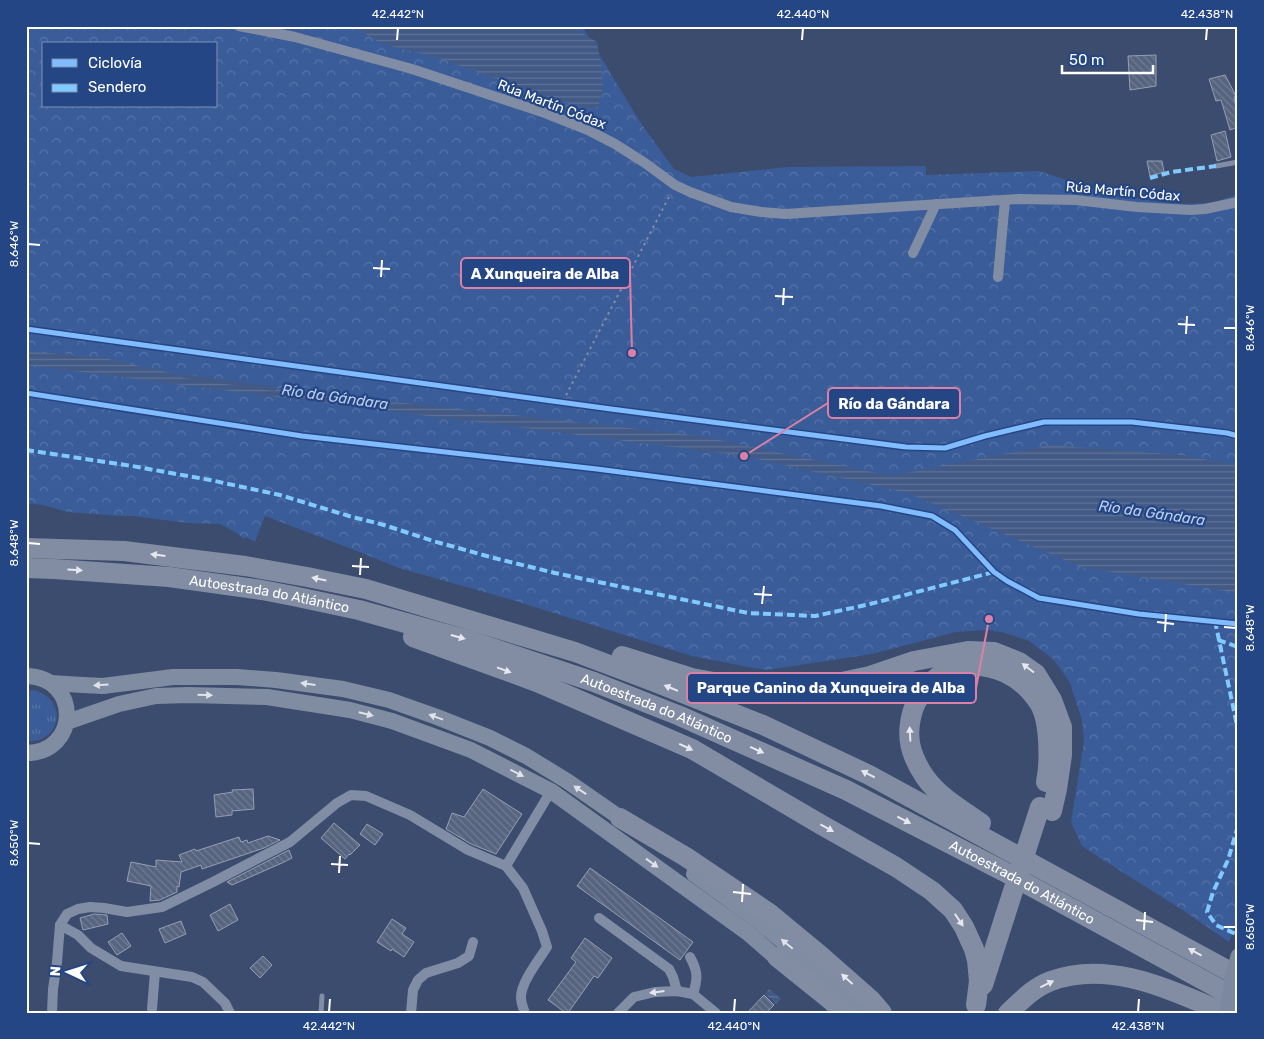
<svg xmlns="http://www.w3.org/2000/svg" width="1264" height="1039" font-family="Rubik,sans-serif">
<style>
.grass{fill:url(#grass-tufts)}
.forest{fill:url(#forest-crowns);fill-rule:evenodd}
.water{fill:url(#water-rules)}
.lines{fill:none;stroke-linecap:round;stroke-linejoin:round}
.stream{stroke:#435a86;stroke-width:4}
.building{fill:url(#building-back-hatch);stroke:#959eb2}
.path{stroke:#818da4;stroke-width:2;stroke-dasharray:2.5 4;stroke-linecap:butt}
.lane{stroke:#818da4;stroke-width:5}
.street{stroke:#818da4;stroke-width:10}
.primary{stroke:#808ca1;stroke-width:16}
.highway{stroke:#828da4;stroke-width:20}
.secondary-bridge{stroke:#7c88a0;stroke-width:15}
.highway-bridge{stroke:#828da4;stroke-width:20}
.quiet{stroke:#80caff;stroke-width:4;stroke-dasharray:8 4;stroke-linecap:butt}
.cycleway-casing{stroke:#254684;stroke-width:8}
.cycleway{stroke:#80bcff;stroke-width:5}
.oneway{fill:#e6e8ed}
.oneway2{fill:#dfe2e8}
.ticks{fill:none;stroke:#fff;stroke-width:2}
.labels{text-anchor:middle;stroke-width:4.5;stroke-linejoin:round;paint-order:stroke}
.street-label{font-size:14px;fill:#fff;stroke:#254684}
.water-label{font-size:15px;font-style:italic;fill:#baceef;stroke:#254684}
.leader{fill:none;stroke:#dd80a5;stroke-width:2}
.callout-dot{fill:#dd80a5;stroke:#254684;stroke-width:2}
.callout{fill:#254684;stroke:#dd80a5;stroke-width:2}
.callout-label{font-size:15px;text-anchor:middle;font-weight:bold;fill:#fff}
.neatline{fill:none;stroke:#fff;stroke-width:2}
.ticks-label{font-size:12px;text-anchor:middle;fill:#fff}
</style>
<defs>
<pattern id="grass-tufts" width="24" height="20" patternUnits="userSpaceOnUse" patternTransform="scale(1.25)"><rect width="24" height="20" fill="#3a5c99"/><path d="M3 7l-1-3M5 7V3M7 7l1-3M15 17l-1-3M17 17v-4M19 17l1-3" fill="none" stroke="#5874a8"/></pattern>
<pattern id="forest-crowns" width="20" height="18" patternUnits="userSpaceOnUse" patternTransform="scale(1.25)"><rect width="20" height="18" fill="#3a5c99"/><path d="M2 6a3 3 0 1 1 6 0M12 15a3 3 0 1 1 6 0" fill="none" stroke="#5874a8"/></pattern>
<pattern id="water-rules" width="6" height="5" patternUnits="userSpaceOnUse" patternTransform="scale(1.25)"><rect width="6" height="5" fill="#435a86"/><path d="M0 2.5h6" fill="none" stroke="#5f7398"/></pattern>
<pattern id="building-back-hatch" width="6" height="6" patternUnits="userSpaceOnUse" patternTransform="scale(1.25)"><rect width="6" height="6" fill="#56647f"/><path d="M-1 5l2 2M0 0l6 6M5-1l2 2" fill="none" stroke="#6f7b92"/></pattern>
</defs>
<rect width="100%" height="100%" fill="#3b4c6e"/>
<path class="grass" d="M 34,690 C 69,700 61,744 26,741 L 26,691 Z"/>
<path class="forest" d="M 26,26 L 582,26 L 640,122 L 674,169 L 691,177 L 788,167 L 926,166 L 926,175 L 1039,171 L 1113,195 L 1162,202 L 1182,204 L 1206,203 L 1218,201 L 1238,194 L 1238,917 L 1229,942 L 1184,911 L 1103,860 L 1082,846 L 1071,822 L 1084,742 L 1082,720 L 1070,683 L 1062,671 L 1053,659 L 1029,641 L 1006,633 L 988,630 L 956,632 L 872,654 L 767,670 L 748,667 L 692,656 L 509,599 L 399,568 L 352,549 L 265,516 L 255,542 L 246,537 L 244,539 L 237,533 L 220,524 L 188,523 L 133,516 L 121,516 L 68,512 L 43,505 L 26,503 ZM 44,44 L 216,44 L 216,106 L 44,106 Z"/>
<g class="water">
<path d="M 357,26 L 570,26 L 597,42 C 601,65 607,82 598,106 L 592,109 L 562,102 L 435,57 L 382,44 L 358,29 Z"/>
<path d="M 26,351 L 104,358 L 184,376 L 270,388 L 700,436 L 891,476 L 1050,445 L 1179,455 L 1238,465 L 1238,593 L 1081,567 L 908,493 L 744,456 L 26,365 Z"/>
<path d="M 769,989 L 781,999 L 776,1004 L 765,994 Z"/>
</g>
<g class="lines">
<path class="stream" d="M 184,376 L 274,389"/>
</g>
<g class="building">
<path d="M 1156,55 L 1156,86 L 1130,90 L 1128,56 Z"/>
<path d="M 1225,75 L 1236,96 L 1234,97 L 1238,115 L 1238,127 L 1230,130 L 1221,100 L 1216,101 L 1209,79 Z"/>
<path d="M 1225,131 L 1231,157 L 1217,161 L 1211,135 Z"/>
<path d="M 1147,161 L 1162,161 L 1164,172 L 1150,176 Z"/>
<path d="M 253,789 L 254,809 L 232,811 L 232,815 L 216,817 L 214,795 L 233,792 L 232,790 Z"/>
<path d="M 483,789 L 522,814 L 496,854 L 471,844 L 446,829 L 452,813 L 464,817 Z"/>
<path d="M 334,823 L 360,845 L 350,855 L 349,854 L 345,859 L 321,838 Z"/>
<path d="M 367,824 L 383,834 L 375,845 L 360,834 Z"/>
<path d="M 268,836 L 280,840 L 264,848 L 202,869 L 201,865 L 181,872 L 179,887 L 177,886 L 177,892 L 160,900 L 150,901 L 151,886 L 127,881 L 131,862 L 156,867 L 156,860 L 182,862 L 179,855 L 195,849 L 196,851 L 239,837 L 241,842 L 247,840 L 248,843 Z"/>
<path d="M 289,850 L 292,858 L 282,863 L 232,885 L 227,882 Z"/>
<path d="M 590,868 L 693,942 L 680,960 L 577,886 Z"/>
<path d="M 230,904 L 238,920 L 218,931 L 210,915 Z"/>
<path d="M 94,914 L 107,915 L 108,924 L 83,930 L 80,918 Z"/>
<path d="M 392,919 L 406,928 L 402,934 L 414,942 L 404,957 L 392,949 L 391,951 L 377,942 Z"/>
<path d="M 181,921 L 186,934 L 165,943 L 159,929 Z"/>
<path d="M 122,933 L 131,946 L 117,955 L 108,942 Z"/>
<path d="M 585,938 L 612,958 L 598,978 L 594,976 L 568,1013 L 566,1013 L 548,1000 L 576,962 L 571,958 Z"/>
<path d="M 263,956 L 272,965 L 260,978 L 250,968 Z"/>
<path d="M 764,995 L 774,1005 L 766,1013 L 747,1013 Z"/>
</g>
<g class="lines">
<g class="path">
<path d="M 26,329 L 611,409 L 906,447 L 945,448 L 985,436 L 1044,422 L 1132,422 L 1227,433 L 1238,436"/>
<path d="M 26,393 L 302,436 L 597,469 L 881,506 L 932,516 L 955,530 L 994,572 L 1007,581 L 1039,598 L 1139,614 L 1238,624"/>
<path d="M 563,401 L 670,195"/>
</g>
<g class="lane">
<path d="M 1216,166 L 1238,162"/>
<path d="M 321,1013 L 322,996"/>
</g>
<g class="street">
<path d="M 239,26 L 295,37 L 412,69 L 545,113 L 588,130 L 615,144 L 645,163 L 675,185 L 690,192 L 731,207 L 761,212 L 785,214 L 1019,199 L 1076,200 L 1137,207 L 1191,210 L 1205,209 L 1238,202"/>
<path d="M 913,253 L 936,204"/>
<path d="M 998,277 L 1005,200"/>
<path d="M 506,866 L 523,888 L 542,931 L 547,947 C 539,960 521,982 521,997 C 521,1003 523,1008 525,1013"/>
<path d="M 599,918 L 669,969 L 673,977 L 677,991"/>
<path d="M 60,925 L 78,935 L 91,948 L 121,966 L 192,977 L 203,982 L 225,1003 L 230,1013"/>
<path d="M 690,957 C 698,971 698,979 693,994"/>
<path d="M 152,1009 L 155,972"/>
<path d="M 52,1013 L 53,989 L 57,962 L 60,925 L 67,914 L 78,909 L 90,907 L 104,908 L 127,912 L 162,907 L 213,882 L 290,842 L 337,803 L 351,795 L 366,796 L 410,815 L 468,850 L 506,866 L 551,791"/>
<path d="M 411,1013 L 413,990 L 418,980 L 426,973 L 458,963 L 469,956 L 473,942"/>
<path d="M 618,1013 L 634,997 L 655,992 L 677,991 L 693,994 L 716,1013"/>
</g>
<g class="primary">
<path d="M 26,676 C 81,677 80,753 26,753"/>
<path d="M 51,683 L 83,685 L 103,686 L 173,677 L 237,677 L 276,680 L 343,689 L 389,700 L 437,717 L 490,738 L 526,756 L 567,781 L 629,824"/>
<path d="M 67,722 L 119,704 L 156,696 L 189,695 L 267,697 L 350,710 L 392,721 L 471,750 L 551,791 L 748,933 L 785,965"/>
<path d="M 694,874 L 757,920 L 814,967 L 861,1013"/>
</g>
<g class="highway">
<path d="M 26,548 L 124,551 L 245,566 L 307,577 L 366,589 L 575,652 L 652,681 L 763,725 L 869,775 L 1238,976"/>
<path id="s1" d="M 26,568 L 54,569 L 169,577 L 262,590 L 293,596 L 359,610 L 474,642 L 594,682 L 680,716 L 846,790 L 1003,871 L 1238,999"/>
<path d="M 413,637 L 537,682 L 692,749 L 820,824 L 896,867 L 932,891 L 953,910 L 964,927 L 974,949 L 977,960 L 979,981 L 976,1005"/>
<path d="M 622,656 L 692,678 L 724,684 L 756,688 L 787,688 L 818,687 L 870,676 L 914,661 L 968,651 L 994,652 L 1019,662 L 1036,674 L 1052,700 L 1062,727 L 1062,755 L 1057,789 L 1052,811"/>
<path d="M 620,818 L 686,857 L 769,913 L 821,956 L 871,1000 L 882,1013"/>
<path d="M 981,823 C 962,810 938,796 925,777 C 910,755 905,736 913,710 C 917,698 923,690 932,682 C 935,679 938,676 941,674 C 945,671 953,669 958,668 C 991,660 1022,676 1039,703 C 1050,720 1050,763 1046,782"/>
<path d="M 777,957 L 833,1002 L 843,1013"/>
<path d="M 983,985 L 1005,916"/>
<path d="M 1008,1013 C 1021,1001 1034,987 1051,981 C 1110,959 1172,991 1226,1013"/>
</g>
<path class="secondary-bridge" d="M 1227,1013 L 1232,979 L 1238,956"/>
<path class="highway-bridge" d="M 1005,916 L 1040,807"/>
<g class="quiet">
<path d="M 1150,178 L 1171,172 L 1216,166"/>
<path d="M 26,450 L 132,466 L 210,480 L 280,495 L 349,516 L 384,525 L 433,541 L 494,558 L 555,573 L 748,613 L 815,616 L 866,605 L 994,572"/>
<path d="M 1215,621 L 1238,730"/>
<path d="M 1218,640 L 1238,647"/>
<path d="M 1238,826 L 1228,860 L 1213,892 L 1207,912 L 1216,925 L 1238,935"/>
</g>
<defs>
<g id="cycleway">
<path d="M 26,329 L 611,409 L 906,447 L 945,448 L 985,436 L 1044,422 L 1132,422 L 1227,433 L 1238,436"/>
<path d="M 26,393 L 302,436 L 597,469 L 881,506 L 932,516 L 955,530 L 994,572 L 1007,581 L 1039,598 L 1139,614 L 1238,624"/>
</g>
</defs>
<use href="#cycleway" class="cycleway-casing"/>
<use href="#cycleway" class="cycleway"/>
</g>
<defs><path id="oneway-solid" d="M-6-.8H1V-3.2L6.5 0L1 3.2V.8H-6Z" transform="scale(1.25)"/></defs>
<g class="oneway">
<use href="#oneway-solid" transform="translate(158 555) rotate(-173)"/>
<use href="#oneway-solid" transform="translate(75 570) rotate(4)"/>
<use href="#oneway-solid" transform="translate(319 579) rotate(-168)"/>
<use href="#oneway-solid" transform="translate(458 637) rotate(15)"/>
<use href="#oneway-solid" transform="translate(1028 668) rotate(-143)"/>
<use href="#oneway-solid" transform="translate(504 670) rotate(20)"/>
<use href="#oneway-solid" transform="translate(671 688) rotate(-158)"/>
<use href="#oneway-solid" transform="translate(910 734) rotate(-93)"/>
<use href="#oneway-solid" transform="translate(686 747) rotate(25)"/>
<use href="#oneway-solid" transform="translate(757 750) rotate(24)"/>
<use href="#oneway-solid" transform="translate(868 774) rotate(-153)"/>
<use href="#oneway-solid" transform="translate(904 820) rotate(27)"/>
<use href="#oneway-solid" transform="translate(827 828) rotate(29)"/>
<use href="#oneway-solid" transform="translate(959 920) rotate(56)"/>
<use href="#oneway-solid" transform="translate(1195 952) rotate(-151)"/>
<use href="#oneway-solid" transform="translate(847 979) rotate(-138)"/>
<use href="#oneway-solid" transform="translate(1047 984) rotate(-26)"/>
<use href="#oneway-solid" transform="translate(657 992) rotate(173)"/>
</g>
<g class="oneway2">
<use href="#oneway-solid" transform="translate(308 684) rotate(-172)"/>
<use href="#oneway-solid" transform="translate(101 685) rotate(177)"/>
<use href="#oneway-solid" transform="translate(205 695) rotate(2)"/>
<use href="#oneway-solid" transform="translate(366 714) rotate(14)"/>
<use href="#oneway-solid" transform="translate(436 717) rotate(-160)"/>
<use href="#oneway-solid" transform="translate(517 773) rotate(27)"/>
<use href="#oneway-solid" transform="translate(580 790) rotate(-146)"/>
<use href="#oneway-solid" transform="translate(652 863) rotate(36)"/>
<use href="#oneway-solid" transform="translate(787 944) rotate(-140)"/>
</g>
<path class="ticks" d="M 397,40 L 398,28M 802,40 L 803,28M 1206,40 L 1207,28M 28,244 L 40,245M 373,268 L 390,269M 381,277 L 382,260M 775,296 L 793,297M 783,305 L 784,288M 1178,324 L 1195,325M 1224,328 L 1236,328M 1186,334 L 1187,316M 28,543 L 40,544M 352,566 L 369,567M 360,575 L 361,558M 754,594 L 772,595M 762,604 L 764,586M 1157,622 L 1174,624M 1224,627 L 1236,628M 1165,632 L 1166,614M 28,843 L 40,844M 331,864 L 348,865M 339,873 L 340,856M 733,892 L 751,894M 742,902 L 743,884M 1136,920 L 1153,922M 1224,927 L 1236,927M 1144,930 L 1145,912M 329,1012 L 330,999M 734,1012 L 735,999M 1138,1012 L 1139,999"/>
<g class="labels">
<g class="street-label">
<text transform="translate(552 104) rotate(21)" y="5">Rúa Martín Códax</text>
<text transform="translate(1123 191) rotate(5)" y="5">Rúa Martín Códax</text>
<text dy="5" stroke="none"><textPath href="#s1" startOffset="245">Autoestrada do Atlántico</textPath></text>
<text dy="5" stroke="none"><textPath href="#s1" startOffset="650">Autoestrada do Atlántico</textPath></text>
<text dy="5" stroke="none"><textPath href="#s1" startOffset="1055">Autoestrada do Atlántico</textPath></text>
</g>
<g class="water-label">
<text transform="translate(335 397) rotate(8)" y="5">Río da Gándara</text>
<text transform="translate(1152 513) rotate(8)" y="5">Río da Gándara</text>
</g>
</g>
<path class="leader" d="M632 353L630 273M744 456L828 403M989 619L976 688"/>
<g class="callout-dot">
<circle cx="632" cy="353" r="5"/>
<circle cx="744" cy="456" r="5"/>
<circle cx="989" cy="619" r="5"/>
</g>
<g class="callout">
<rect x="461" y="258" width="169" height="30" rx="5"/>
<rect x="828" y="388" width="132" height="30" rx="5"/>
<rect x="687" y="673" width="289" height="30" rx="5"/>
</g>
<g class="callout-label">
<text x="545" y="279">A Xunqueira de Alba</text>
<text x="894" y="409">Río da Gándara</text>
<text x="831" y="693">Parque Canino da Xunqueira de Alba</text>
</g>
<rect width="1264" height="1039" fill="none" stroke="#254684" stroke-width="55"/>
<rect x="42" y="42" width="175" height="65" fill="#254684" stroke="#7c90b5"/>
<rect x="52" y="59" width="25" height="8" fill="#80bcff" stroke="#7c90b5"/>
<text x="88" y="68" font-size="15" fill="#ffffff">Ciclovía</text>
<rect x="52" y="84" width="25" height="8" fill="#80caff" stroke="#7c90b5"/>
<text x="88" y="92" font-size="15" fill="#ffffff">Sendero</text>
<g transform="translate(68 972) rotate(274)" stroke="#254684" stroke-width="4" paint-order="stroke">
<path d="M0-4L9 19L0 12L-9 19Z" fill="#ffffff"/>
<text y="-8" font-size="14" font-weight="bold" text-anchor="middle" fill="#ffffff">N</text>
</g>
<path d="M1062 65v8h91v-8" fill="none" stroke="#ffffff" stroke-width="2.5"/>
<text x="1069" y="65" font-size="15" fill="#ffffff" stroke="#254684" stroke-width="4" paint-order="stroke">50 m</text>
<rect x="28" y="28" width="1208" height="984" class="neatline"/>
<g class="ticks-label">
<text x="398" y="18">42.442°N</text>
<text x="803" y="18">42.440°N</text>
<text x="1207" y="18">42.438°N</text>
<text transform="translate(14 244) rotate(-90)" y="4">8.646°W</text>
<text transform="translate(1250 328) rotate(-90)" y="4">8.646°W</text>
<text transform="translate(14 543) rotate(-90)" y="4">8.648°W</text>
<text transform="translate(1250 628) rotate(-90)" y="4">8.648°W</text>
<text transform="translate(14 843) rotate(-90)" y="4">8.650°W</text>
<text transform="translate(1250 927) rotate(-90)" y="4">8.650°W</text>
<text x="329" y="1030">42.442°N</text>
<text x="734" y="1030">42.440°N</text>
<text x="1138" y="1030">42.438°N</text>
</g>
</svg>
